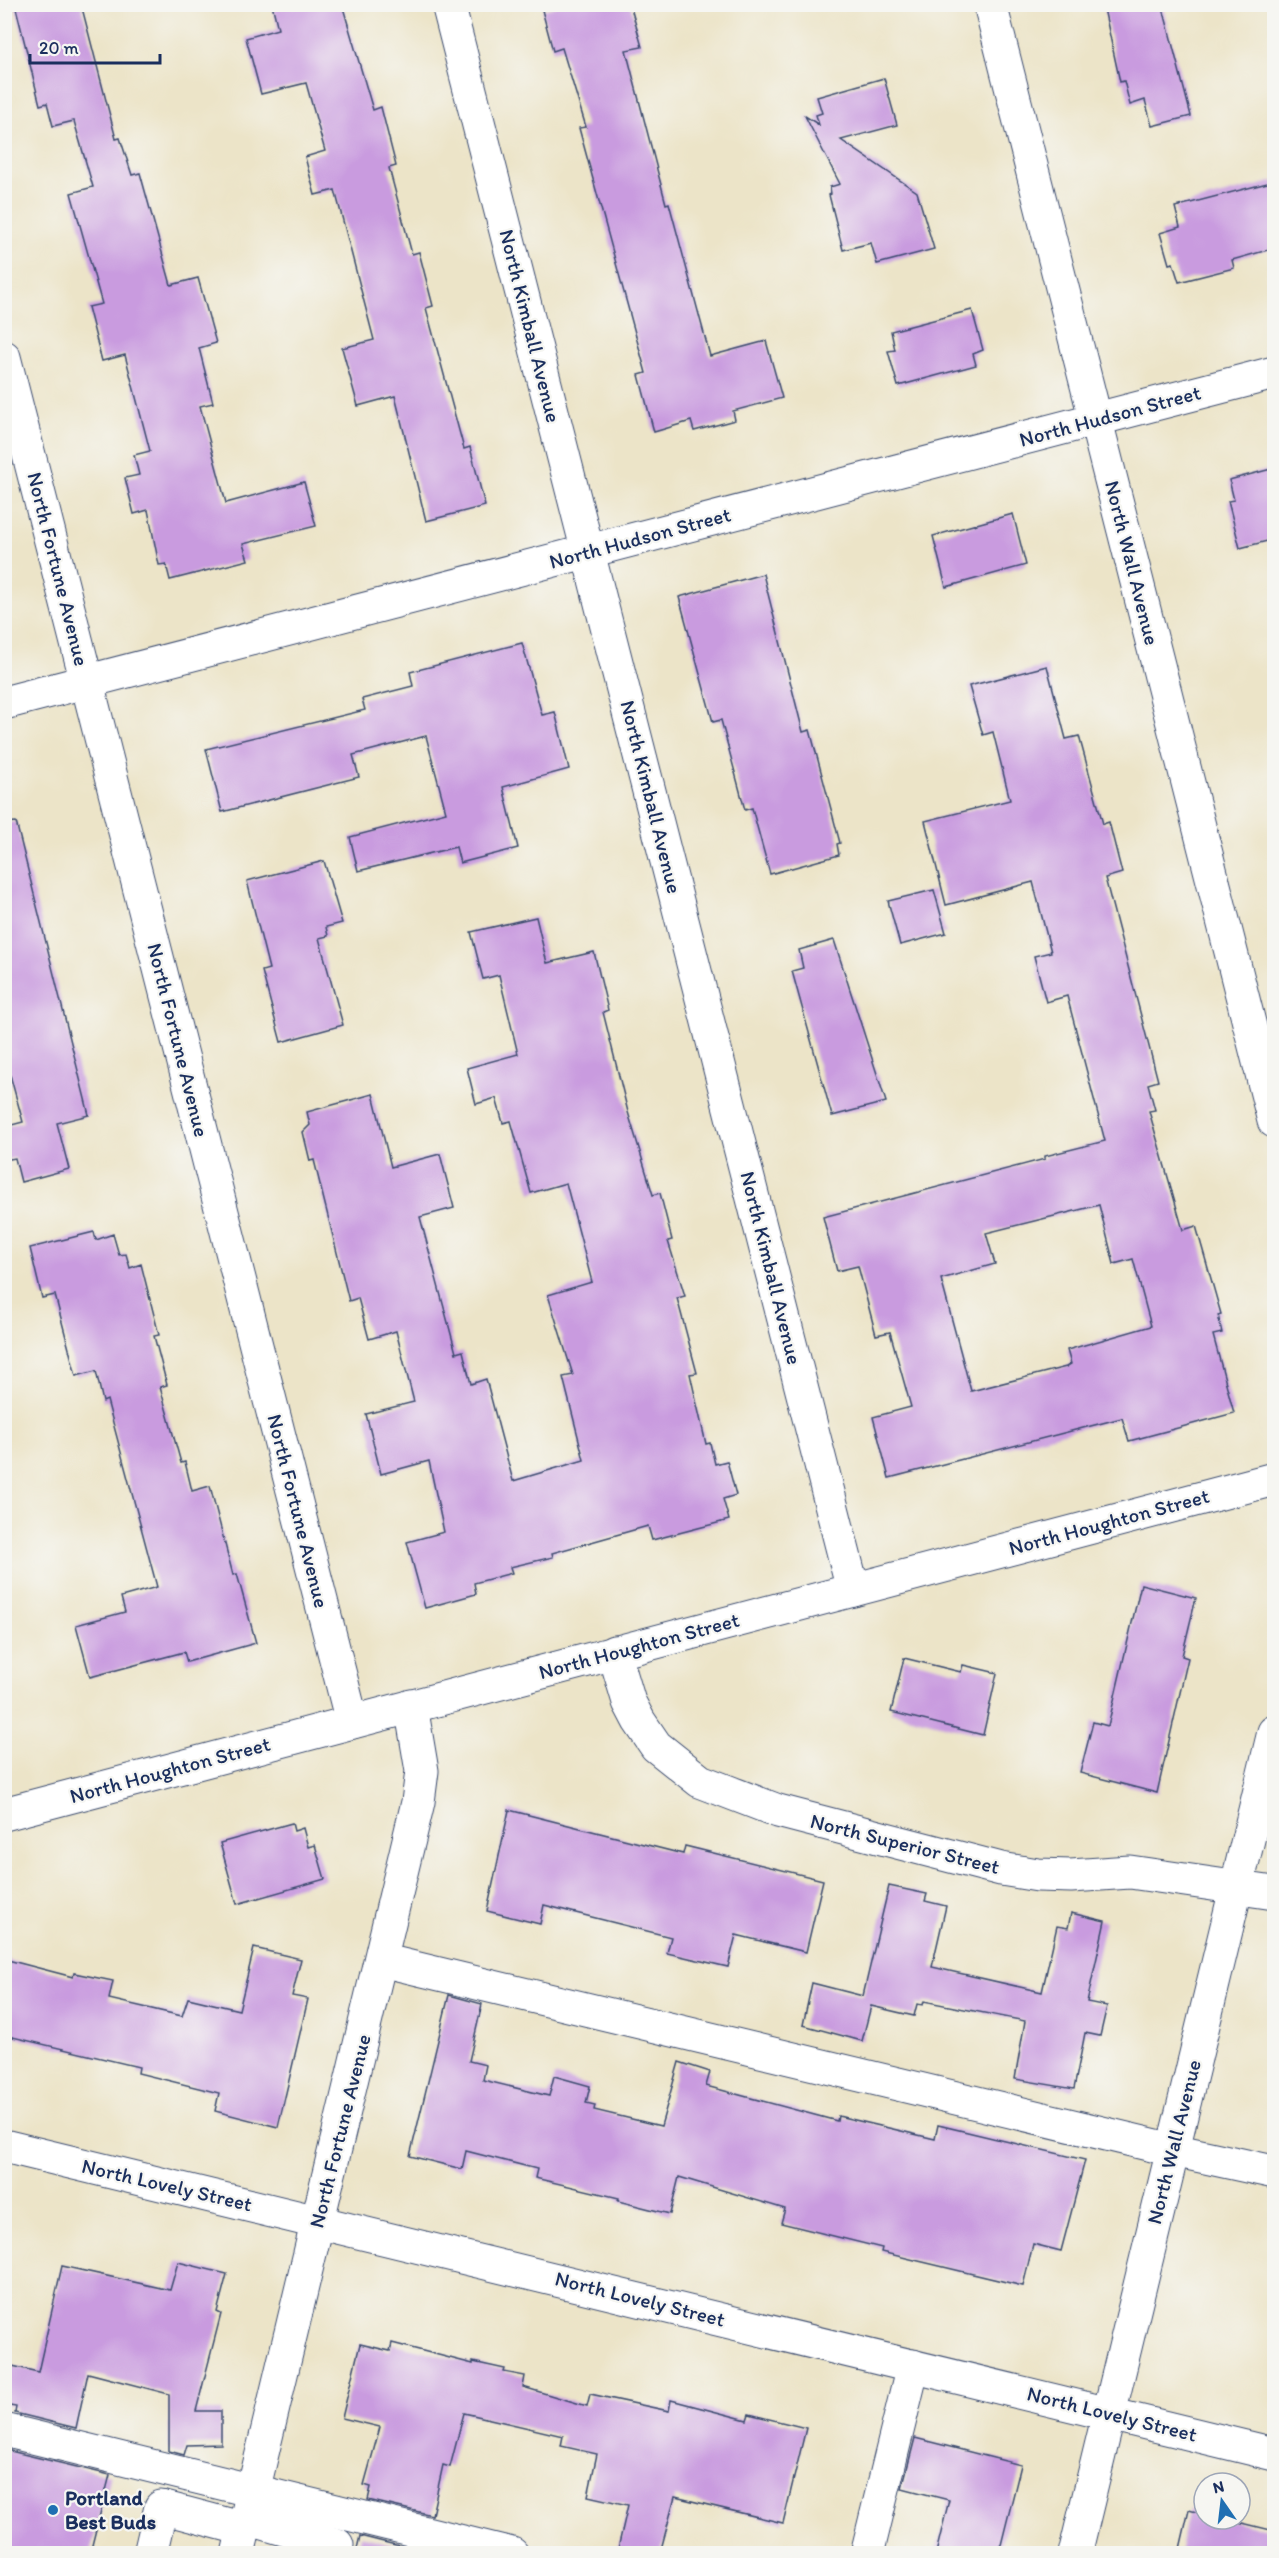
<svg xmlns="http://www.w3.org/2000/svg" width="1279" height="2558" font-family="Itim,sans-serif">
<style>
.building{fill:#c99bdf;fill-rule:evenodd}
.lines{fill:none;stroke-linecap:round;stroke-linejoin:round}
.minor-casing{stroke:#3a4a6e;stroke-width:35}
.minor{stroke:#fff;stroke-width:33}
.poi-dot{fill:#1f6fb2;stroke:#f6f6f2;stroke-width:2}
.labels{text-anchor:middle;stroke-width:4.5;stroke-linejoin:round;paint-order:stroke}
.street-label{font-size:21px;fill:#1b2f5e;stroke:#f6f6f2}
.poi-label{font-size:21px;font-weight:bold;fill:#1b2f5e;stroke:#f6f6f2;text-anchor:start}
</style>
<rect width="100%" height="100%" fill="#f6f6f2"/>
<filter id="ink" filterUnits="userSpaceOnUse"><feTurbulence type="fractalNoise" baseFrequency=".0167" numOctaves="2"/><feDisplacementMap in="SourceGraphic" scale="12" xChannelSelector="R" yChannelSelector="G"/><feConvolveMatrix kernelMatrix="1 2 1 2 8 2 1 2 1" color-interpolation-filters="sRGB"/></filter>
<filter id="wash" filterUnits="userSpaceOnUse"><feTurbulence type="fractalNoise" baseFrequency=".008" numOctaves="4" result="noise"/><feDisplacementMap in="SourceGraphic" scale="24" xChannelSelector="R" yChannelSelector="G"/><feGaussianBlur stdDeviation="1.35" result="paint"/><feColorMatrix in="noise" values="0 0 0 0 0 0 0 0 0 0 0 0 0 0 0 0 0 1.4 0 .05"/><feComposite in="paint" operator="in"/></filter>
<g filter="url(#wash)">
<rect width="100%" height="100%" fill="#ece4c8"/>
<g id="blocks">
<g class="building">
<path d="M 15,4 L 81,4 L 116,139 L 120,138 L 132,175 L 140,173 L 171,285 L 198,278 L 216,343 L 199,348 L 213,403 L 200,406 L 226,503 L 304,482 L 316,526 L 243,544 L 248,560 L 170,580 L 166,564 L 159,565 L 148,510 L 134,514 L 125,478 L 139,475 L 134,455 L 150,451 L 125,355 L 102,361 L 88,307 L 102,304 L 71,193 L 93,187 L 74,121 L 53,126 L 47,103 L 40,105 Z"/>
<path d="M 272,4 L 342,4 L 373,110 L 381,107 L 396,166 L 389,168 L 412,254 L 419,252 L 433,306 L 426,308 L 464,449 L 470,447 L 485,506 L 426,521 L 395,396 L 358,406 L 342,348 L 374,340 L 335,190 L 315,195 L 305,157 L 325,151 L 306,83 L 261,94 L 246,38 L 278,29 Z"/>
<path d="M 565,4 L 630,4 L 642,47 L 626,50 L 666,204 L 669,203 L 710,356 L 766,341 L 782,398 L 733,411 L 735,420 L 694,431 L 691,421 L 654,432 L 639,375 L 646,373 L 579,128 L 586,127 L 562,48 L 553,51 L 542,10 Z"/>
<path d="M 1103,4 L 1162,4 L 1191,116 L 1152,126 L 1145,100 L 1130,105 L 1124,81 L 1120,82 Z"/>
<path d="M 884,78 L 897,125 L 841,140 L 917,192 L 934,249 L 877,264 L 871,243 L 843,250 L 829,195 L 831,194 L 830,187 L 840,184 L 805,116 L 819,125 L 816,115 L 822,113 L 817,97 Z"/>
<path d="M 1275,181 L 1275,248 L 1232,260 L 1234,268 L 1179,282 L 1173,263 L 1169,264 L 1160,233 L 1180,227 L 1175,207 Z"/>
<path d="M 972,310 L 983,350 L 973,354 L 976,365 L 898,386 L 888,351 L 895,350 L 891,331 Z"/>
<path d="M 1275,468 L 1275,539 L 1240,548 L 1228,501 L 1234,500 L 1229,480 Z"/>
<path d="M 1013,514 L 1026,565 L 946,587 L 933,536 Z"/>
<path d="M 763,574 L 803,732 L 810,730 L 840,843 L 837,844 L 839,855 L 770,874 L 752,808 L 745,810 L 721,720 L 713,722 L 679,597 Z"/>
<path d="M 522,643 L 542,715 L 555,712 L 569,769 L 503,787 L 518,848 L 460,863 L 456,847 L 358,871 L 350,837 L 446,812 L 426,736 L 353,755 L 359,777 L 222,812 L 206,749 L 365,710 L 362,699 L 413,686 L 410,672 Z"/>
<path d="M 1047,666 L 1066,739 L 1079,736 L 1103,824 L 1109,822 L 1122,873 L 1105,878 L 1158,1081 L 1148,1084 L 1155,1110 L 1149,1111 L 1183,1230 L 1196,1226 L 1221,1314 L 1218,1315 L 1222,1333 L 1213,1335 L 1234,1413 L 1129,1441 L 1122,1418 L 889,1478 L 873,1417 L 911,1407 L 890,1332 L 876,1335 L 858,1266 L 837,1271 L 823,1217 L 1045,1159 L 1045,1156 L 1105,1141 L 1067,996 L 1046,1002 L 1034,956 L 1051,952 L 1033,882 L 946,905 L 925,821 L 1010,800 L 993,732 L 983,735 L 969,686 ZM 1099,1205 L 1114,1264 L 1133,1259 L 1151,1326 L 1067,1350 L 1071,1364 L 1066,1367 L 971,1391 L 941,1279 L 995,1264 L 986,1233 Z"/>
<path d="M 16,822 L 89,1115 L 57,1123 L 69,1169 L 21,1182 L 15,1158 L 4,1160 L 4,1127 L 23,1122 L 4,1053 L 4,823 Z"/>
<path d="M 324,861 L 342,923 L 326,927 L 328,936 L 319,938 L 343,1025 L 281,1042 L 262,971 L 269,969 L 247,881 Z"/>
<path d="M 934,890 L 946,933 L 900,945 L 888,901 Z"/>
<path d="M 536,917 L 547,963 L 594,952 L 608,1010 L 603,1012 L 628,1112 L 653,1195 L 660,1193 L 672,1240 L 668,1241 L 685,1296 L 677,1298 L 697,1373 L 690,1374 L 706,1444 L 710,1443 L 715,1464 L 727,1461 L 736,1495 L 723,1499 L 729,1520 L 652,1540 L 648,1526 L 552,1553 L 553,1557 L 510,1567 L 512,1573 L 474,1583 L 476,1594 L 425,1608 L 407,1542 L 444,1532 L 429,1461 L 381,1474 L 366,1414 L 414,1402 L 396,1331 L 369,1339 L 358,1298 L 349,1301 L 314,1160 L 310,1161 L 303,1132 L 310,1125 L 307,1112 L 373,1094 L 391,1167 L 440,1154 L 454,1208 L 420,1217 L 456,1353 L 463,1351 L 471,1384 L 486,1379 L 513,1481 L 584,1460 L 563,1377 L 573,1375 L 548,1295 L 592,1282 L 566,1183 L 531,1193 L 511,1121 L 503,1123 L 496,1098 L 476,1104 L 467,1068 L 518,1054 L 499,975 L 483,979 L 471,932 Z"/>
<path d="M 834,940 L 886,1102 L 832,1116 L 792,971 L 803,968 L 799,950 Z"/>
<path d="M 94,1232 L 96,1240 L 113,1234 L 119,1255 L 126,1254 L 130,1268 L 141,1264 L 159,1335 L 154,1336 L 167,1385 L 160,1387 L 181,1463 L 185,1462 L 192,1491 L 210,1486 L 233,1575 L 237,1574 L 256,1643 L 187,1662 L 184,1652 L 90,1677 L 76,1625 L 125,1612 L 121,1597 L 157,1587 L 107,1400 L 103,1402 L 96,1371 L 76,1376 L 55,1295 L 42,1298 L 30,1248 Z"/>
<path d="M 1141,1584 L 1196,1598 L 1182,1656 L 1188,1658 L 1157,1793 L 1080,1773 L 1093,1722 L 1108,1726 Z"/>
<path d="M 904,1658 L 961,1672 L 963,1665 L 997,1673 L 983,1735 L 891,1712 Z"/>
<path d="M 509,1810 L 683,1854 L 685,1846 L 823,1880 L 806,1952 L 736,1935 L 728,1967 L 667,1953 L 671,1937 L 544,1905 L 540,1924 L 487,1911 Z"/>
<path d="M 292,1823 L 294,1831 L 303,1828 L 308,1847 L 315,1845 L 325,1879 L 237,1904 L 220,1843 Z"/>
<path d="M 889,1886 L 927,1894 L 925,1901 L 946,1906 L 932,1967 L 1042,1992 L 1057,1926 L 1068,1928 L 1071,1913 L 1105,1921 L 1087,2002 L 1107,2006 L 1100,2036 L 1085,2033 L 1074,2089 L 1015,2079 L 1025,2021 L 924,2001 L 923,2005 L 917,2004 L 914,2016 L 871,2006 L 862,2041 L 803,2025 L 812,1983 L 863,1996 Z"/>
<path d="M 254,1948 L 301,1959 L 292,1996 L 308,1999 L 278,2127 L 215,2111 L 219,2093 L 138,2073 L 139,2067 L 4,2035 L 4,1959 L 73,1977 L 74,1973 L 113,1981 L 109,1999 L 182,2016 L 188,1998 L 239,2010 Z"/>
<path d="M 449,1995 L 482,2004 L 469,2061 L 486,2065 L 483,2080 L 549,2096 L 554,2076 L 590,2086 L 586,2103 L 595,2105 L 594,2110 L 661,2126 L 679,2062 L 710,2072 L 706,2086 L 837,2121 L 838,2116 L 935,2139 L 938,2125 L 1085,2160 L 1061,2251 L 1033,2244 L 1023,2286 L 881,2252 L 882,2248 L 781,2223 L 785,2209 L 679,2177 L 670,2214 L 618,2201 L 619,2198 L 535,2178 L 537,2169 L 466,2151 L 462,2169 L 410,2156 Z"/>
<path d="M 178,2262 L 227,2274 L 217,2312 L 221,2314 L 196,2411 L 221,2411 L 221,2444 L 187,2445 L 184,2455 L 169,2451 L 169,2394 L 88,2373 L 76,2428 L 15,2413 L 16,2407 L 4,2405 L 4,2364 L 38,2372 L 62,2266 L 170,2290 Z"/>
<path d="M 392,2343 L 473,2364 L 473,2362 L 505,2369 L 504,2372 L 525,2376 L 523,2387 L 587,2406 L 590,2394 L 669,2411 L 671,2400 L 747,2420 L 749,2414 L 806,2428 L 783,2523 L 675,2497 L 660,2553 L 617,2553 L 628,2505 L 588,2496 L 597,2454 L 561,2446 L 563,2436 L 464,2413 L 450,2467 L 443,2465 L 432,2515 L 368,2500 L 371,2487 L 364,2485 L 380,2427 L 342,2418 L 360,2344 L 390,2351 Z"/>
<path d="M 915,2438 L 1021,2465 L 999,2553 L 936,2553 L 949,2500 L 902,2488 Z"/>
<path d="M 6,2450 L 110,2475 L 90,2553 L 4,2553 Z"/>
<path d="M 1189,2510 L 1204,2514 L 1204,2519 L 1226,2519 L 1275,2531 L 1275,2553 L 1179,2553 Z"/>
<path d="M 360,2536 L 423,2552 L 423,2553 L 356,2553 Z"/>
</g>
</g>
</g>
<g filter="url(#ink)">
<use href="#blocks" fill-opacity="0" stroke="#3a4a6e" stroke-width="1.5"/>
<g class="lines">
<defs>
<g id="minor">
<path d="M 448,4 L 853,1590"/>
<path d="M 990,4 L 1274,1121"/>
<path d="M 4,357 L 352,1722"/>
<path d="M 4,703 L 1274,373"/>
<path d="M 614,1652 L 629,1702 L 639,1721 L 656,1746 L 700,1781 L 778,1811 L 1001,1869 L 1038,1875 L 1071,1876 L 1130,1872 L 1274,1893"/>
<path d="M 4,1814 L 1274,1479"/>
<path d="M 381,1960 L 1173,2150 L 1274,2172"/>
<path d="M 4,2146 L 1274,2454"/>
<path d="M 4,2430 L 512,2554"/>
<path d="M 247,2518 L 337,2545 L 335,2554"/>
<path d="M 150,2554 L 161,2507 L 244,2529"/>
<path d="M 238,2554 L 418,1802 L 422,1771 L 411,1706"/>
<path d="M 867,2554 L 913,2366"/>
<path d="M 1075,2554 L 1274,1732"/>
</g>
</defs>
<use href="#minor" class="minor-casing"/>
<use href="#minor" class="minor"/>
</g>
</g>
<circle class="poi-dot" cx="53" cy="2510" r="6"/>
<g class="labels">
<g class="street-label">
<text transform="translate(530 326) rotate(76)" y="7">North Kimball Avenue</text>
<text transform="translate(1110 416) rotate(-15)" y="7">North Hudson Street</text>
<text transform="translate(640 538) rotate(-15)" y="7">North Hudson Street</text>
<text transform="translate(1132 563) rotate(76)" y="7">North Wall Avenue</text>
<text transform="translate(58 569) rotate(76)" y="7">North Fortune Avenue</text>
<text transform="translate(651 797) rotate(76)" y="7">North Kimball Avenue</text>
<text transform="translate(178 1040) rotate(76)" y="7">North Fortune Avenue</text>
<text transform="translate(771 1268) rotate(76)" y="7">North Kimball Avenue</text>
<text transform="translate(298 1511) rotate(76)" y="7">North Fortune Avenue</text>
<text transform="translate(1109 1522) rotate(-15)" y="7">North Houghton Street</text>
<text transform="translate(639 1646) rotate(-15)" y="7">North Houghton Street</text>
<text transform="translate(170 1770) rotate(-15)" y="7">North Houghton Street</text>
<text transform="translate(905 1844) rotate(14)" y="7">North Superior Street</text>
<text transform="translate(340 2131) rotate(-76)" y="7">North Fortune Avenue</text>
<text transform="translate(1174 2142) rotate(-76)" y="7">North Wall Avenue</text>
<text transform="translate(167 2185) rotate(13)" y="7">North Lovely Street</text>
<text transform="translate(640 2299) rotate(14)" y="7">North Lovely Street</text>
<text transform="translate(1112 2414) rotate(14)" y="7">North Lovely Street</text>
</g>
<g class="poi-label">
<text x="65" y="2505">Portland<tspan x="65" dy="24">Best Buds</tspan></text>
</g>
</g>
<rect width="1279" height="2558" fill="none" stroke="#f6f6f2" stroke-width="24"/>
<g transform="translate(1222 2501) rotate(346)"><circle r="28" fill="#f6f6f2" stroke="#9ea6b7" stroke-width="1.5"/>
<path d="M0-4.5L10 22L0 15L-10 22Z" fill="#1f6fb2"/>
<text y="-9" font-size="16" font-weight="bold" text-anchor="middle" fill="#1b2f5e">N</text>
</g>
<path d="M30 54v9h130v-9" fill="none" stroke="#1b2f5e" stroke-width="3"/>
<text x="39" y="54" font-size="18" fill="#1b2f5e" stroke="#f6f6f2" stroke-width="4.5" paint-order="stroke">20 m</text>
</svg>
